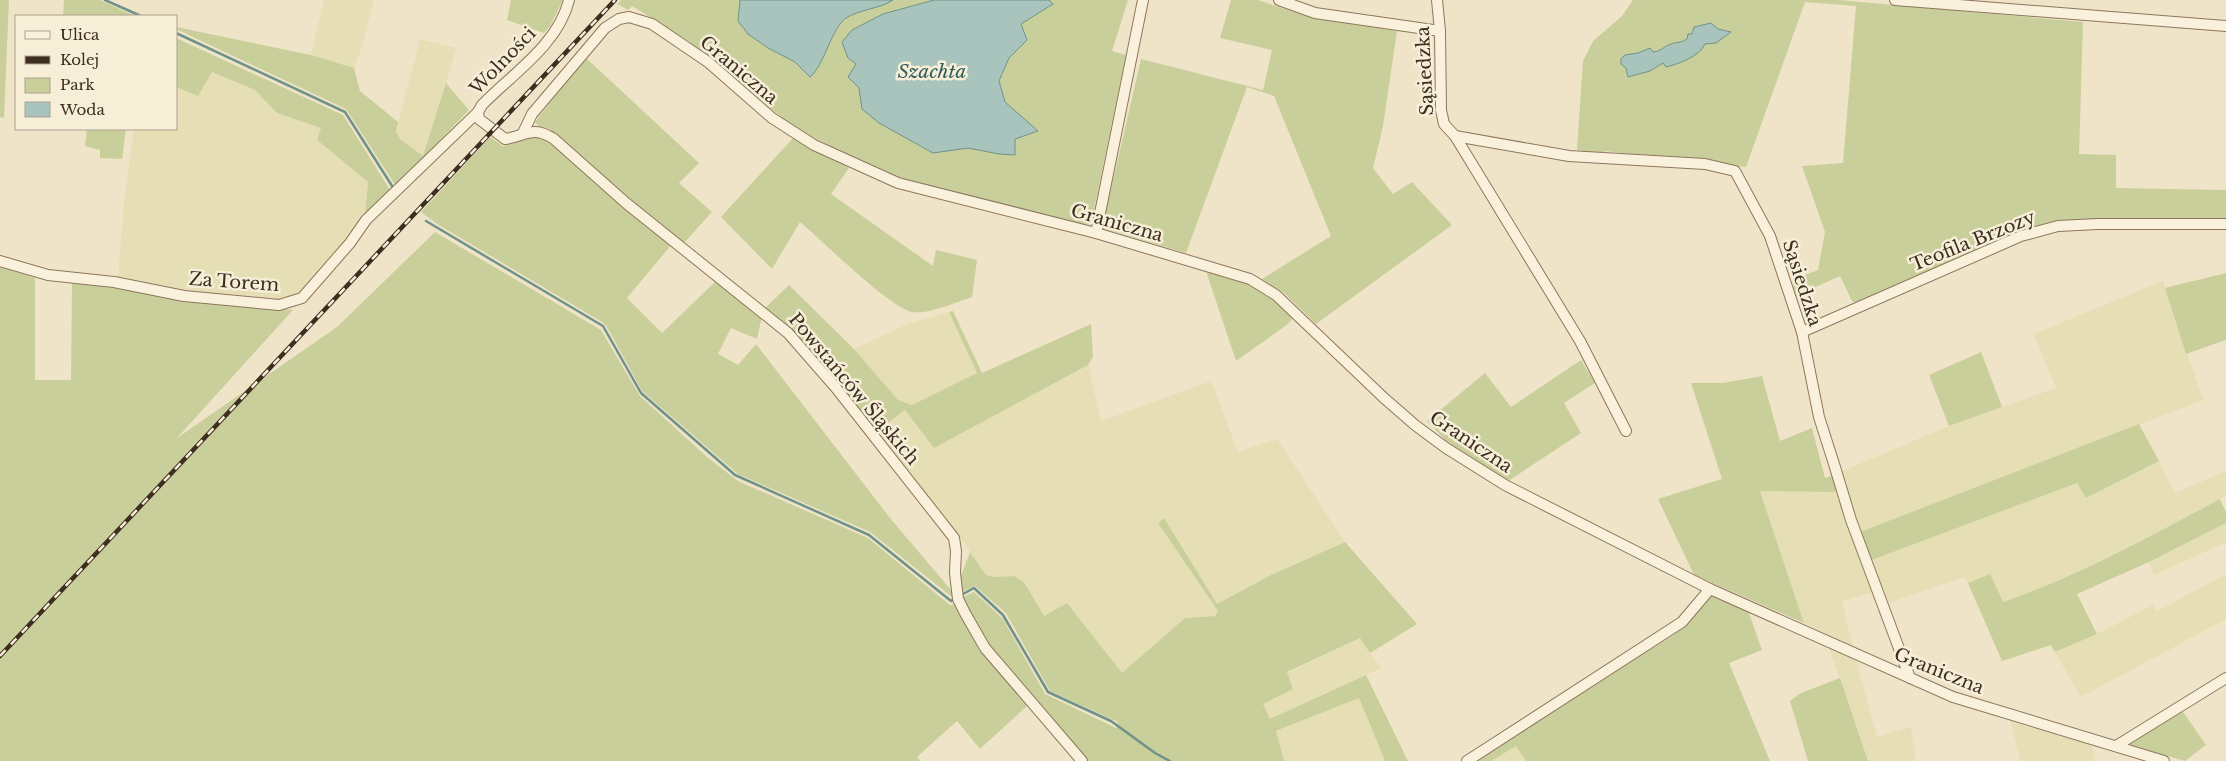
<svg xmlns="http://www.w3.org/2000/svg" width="2226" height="761" font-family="'Libre Baskerville',serif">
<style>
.farmland{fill:#e6deb5}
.green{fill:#c9cf9b}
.water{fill:#a9c4bc;stroke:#6f938a}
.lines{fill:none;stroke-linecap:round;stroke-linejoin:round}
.stream{stroke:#6f938a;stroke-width:2.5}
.minor-casing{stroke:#8d765c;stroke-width:12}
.minor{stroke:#faf1dc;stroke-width:10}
.rail-casing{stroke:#3d2e20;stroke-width:4.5}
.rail{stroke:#f7eed8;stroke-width:2.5;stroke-dasharray:8;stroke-linecap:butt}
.labels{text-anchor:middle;stroke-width:5;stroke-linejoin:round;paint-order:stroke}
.street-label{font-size:18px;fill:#3d2e20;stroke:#f7eed8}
.water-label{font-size:19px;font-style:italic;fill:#2f5d5a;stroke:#f7eed8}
</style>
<rect width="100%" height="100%" fill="#f0e4c8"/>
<g class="farmland">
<path d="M 324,0 L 374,0 L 361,49 L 354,68 L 311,55 Z"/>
<path d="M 420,39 L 456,48 L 424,156 L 417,154 L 401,140 L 396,132 Z"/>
<path d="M 212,72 L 255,90 L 277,113 L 322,128 L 317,140 L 368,182 L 365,215 L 344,243 L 300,295 L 275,300 L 177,290 L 118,278 L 124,204 L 134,129 L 176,129 L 176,87 L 198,96 Z"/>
<path d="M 2163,281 L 2203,400 L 1860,532 L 1840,472 L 1949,426 L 2056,388 L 2034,334 Z"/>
<path d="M 949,312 L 977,373 L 912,405 L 898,400 L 854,349 L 908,324 Z"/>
<path d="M 1088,365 L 1101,421 L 1211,381 L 1238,452 L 1277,439 L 1345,542 L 1271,575 L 1217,604 L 1163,518 L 1158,523 L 1218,611 L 1215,616 L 1185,618 L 1122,674 L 1067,603 L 1044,616 L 1024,582 L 1013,576 L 994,577 L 986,575 L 965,544 L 876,432 L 905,410 L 934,448 Z"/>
<path d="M 2159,461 L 2175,493 L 2226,471 L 2226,496 L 2132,546 L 2046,587 L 2002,602 L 1990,574 L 1968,583 L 1965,577 L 1885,604 L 1869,561 L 2077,483 L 2086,498 Z"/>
<path d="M 1760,491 L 1837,492 L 1873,592 L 1842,601 L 1853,648 L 1804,623 Z"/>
<path d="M 2226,523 L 2226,542 L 2154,575 L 2149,562 Z"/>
<path d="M 2226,574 L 2226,619 L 2081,697 L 2055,652 L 2097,634 L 2153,605 L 2156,612 Z"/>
<path d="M 1360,638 L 1381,668 L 1270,719 L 1263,704 L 1293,689 L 1287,673 Z"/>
<path d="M 1829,647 L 1855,656 L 1877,737 L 1911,727 L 1916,761 L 1868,761 Z"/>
<path d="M 1359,698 L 1385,761 L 1284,761 L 1275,732 Z"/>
<path d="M 2011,722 L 2091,743 L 2095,761 L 2020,761 Z"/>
<path d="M 1516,745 L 1526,761 L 1491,761 Z"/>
</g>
<g class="green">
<path d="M 0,0 L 9,0 L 4,118 L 0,117 Z"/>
<path d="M 64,0 L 100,0 L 135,16 L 63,16 Z"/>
<path d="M 511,0 L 563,0 L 550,26 L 544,33 L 507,20 Z"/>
<path d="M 621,0 L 1128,0 L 1112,51 L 1126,55 L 1091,224 L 1082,225 L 892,177 L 795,128 L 690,42 L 632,6 L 628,10 L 617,4 Z"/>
<path d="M 1231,0 L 1258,0 L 1312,18 L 1397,31 L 1383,126 L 1373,168 L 1393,194 L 1412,182 L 1452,225 L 1316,324 L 1284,293 L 1262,279 L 1331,236 L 1274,96 L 1247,87 L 1186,253 L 1102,228 L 1141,59 L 1263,90 L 1272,50 L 1220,38 Z"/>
<path d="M 1633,0 L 1838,0 L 2083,22 L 2079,154 L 2116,155 L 2116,188 L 2226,190 L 2226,220 L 2062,220 L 2017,233 L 1857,304 L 1852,301 L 1840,276 L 1796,296 L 1792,280 L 1818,270 L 1825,232 L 1802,166 L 1843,163 L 1856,6 L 1805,2 L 1746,167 L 1605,151 L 1605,154 L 1577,150 L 1583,61 L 1593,41 L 1622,16 Z"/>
<path d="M 176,27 L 311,55 L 354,68 L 360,91 L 398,122 L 396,132 L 401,140 L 423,156 L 446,83 L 469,110 L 396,186 L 346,109 L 176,29 Z"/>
<path d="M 176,38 L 343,115 L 390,190 L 365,215 L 368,182 L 317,140 L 321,128 L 277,113 L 255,90 L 212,72 L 198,96 L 176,87 Z"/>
<path d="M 585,57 L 699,163 L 679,183 L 712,212 L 684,243 L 638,206 L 550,129 L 539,127 L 535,122 Z"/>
<path d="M 87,129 L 126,129 L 122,159 L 100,158 L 100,150 L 85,146 Z"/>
<path d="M 537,136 L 565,153 L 672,244 L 627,298 L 662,333 L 716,281 L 762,316 L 757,339 L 731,328 L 718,354 L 738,365 L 756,344 L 890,518 L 951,590 L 952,597 L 870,532 L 738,474 L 642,391 L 607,327 L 602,322 L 437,224 L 421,212 L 490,137 L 503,146 Z"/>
<path d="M 793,138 L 849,168 L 831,194 L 933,266 L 936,250 L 977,260 L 972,297 C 957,302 927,315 912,312 C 887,306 823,241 800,222 L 772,269 L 721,217 Z"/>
<path d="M 435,232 L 601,330 L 640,396 L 707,457 L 738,481 L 868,538 L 950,605 L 955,604 L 975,641 L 1028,705 L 980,749 L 957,721 L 917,757 L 920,761 L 0,761 L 0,266 L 35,278 L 35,380 L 71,380 L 72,282 L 293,310 L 177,438 L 337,327 Z"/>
<path d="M 1206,271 L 1254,285 L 1290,311 L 1292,319 L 1288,324 L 1236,361 Z"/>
<path d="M 2226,273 L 2226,340 L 2186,354 L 2165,288 Z"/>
<path d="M 789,285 L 854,349 L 898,400 L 912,405 L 977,373 L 949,312 L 953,311 L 982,373 L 1091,324 L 1093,357 L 1088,365 L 934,448 L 905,410 L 876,432 L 787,326 L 765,308 Z"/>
<path d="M 1981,352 L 2002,407 L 1949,426 L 1929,375 Z"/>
<path d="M 1581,360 L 1595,383 L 1564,403 L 1581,433 L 1508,481 L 1455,450 L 1427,421 L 1485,373 L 1511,407 Z"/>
<path d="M 1762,376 L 1780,441 L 1812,428 L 1825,478 L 1834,475 L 1837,492 L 1760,491 L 1804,623 L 1694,575 L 1658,499 L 1722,479 L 1691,383 L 1723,383 Z"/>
<path d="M 2139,424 L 2159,461 L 2086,498 L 2077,483 L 1869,561 L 1860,532 Z"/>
<path d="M 2220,499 L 2226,512 L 2226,523 L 2149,562 L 2077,594 L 2097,634 L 2055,652 L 2051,645 L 2002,661 L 1968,583 L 1990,574 L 2003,602 C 2079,576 2149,537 2220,499 Z"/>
<path d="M 1164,518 L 1217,604 L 1271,575 L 1345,542 L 1417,624 L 1370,653 L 1360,638 L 1287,672 L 1293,689 L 1263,704 L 1270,719 L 1366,675 L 1408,761 L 1385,761 L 1359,698 L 1276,731 L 1284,761 L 1088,761 L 989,644 L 971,614 L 963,597 L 974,592 L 1003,619 L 1045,694 L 1116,728 L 1118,722 L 1050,691 L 1006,613 L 975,586 L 962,592 L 959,581 L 970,552 L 986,575 L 994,577 L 1014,576 L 1024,582 L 1044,616 L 1067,603 L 1122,673 L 1185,618 L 1215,616 L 1218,611 L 1158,523 Z"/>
<path d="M 1713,596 L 1742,607 L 1749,613 L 1762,650 L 1729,663 L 1770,761 L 1526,761 L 1516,746 L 1491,761 L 1472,761 L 1672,636 L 1685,626 L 1708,598 Z"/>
<path d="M 1840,678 L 1868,761 L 1808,761 L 1790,701 L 1801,693 Z"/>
<path d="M 2181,709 L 2206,745 L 2185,761 L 2129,745 L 2129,742 Z"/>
</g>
<g class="water">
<path d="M 740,0 L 893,0 C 880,9 860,9 846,18 C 832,27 824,66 810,77 L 795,62 L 768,48 L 748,34 L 738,21 Z"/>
<path d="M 934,0 L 1049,0 L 1053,4 L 1021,24 L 1027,40 L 1009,58 L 999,81 L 1005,102 L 1038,131 L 1015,139 L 1015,155 L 999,154 L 968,148 L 933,153 L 879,123 L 862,109 L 859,88 L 848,77 L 856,64 L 848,58 L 842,42 L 852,30 L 883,14 Z"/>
<path d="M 1711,23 L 1718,29 L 1731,32 L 1716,43 L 1705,44 C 1699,57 1678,64 1666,67 L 1663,63 L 1650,71 L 1628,77 L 1626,68 L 1621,64 L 1621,59 L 1625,55 L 1638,53 L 1650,48 L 1653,52 C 1662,51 1664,46 1671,44 C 1677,42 1681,43 1687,39 L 1688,34 L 1692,34 L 1694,27 Z"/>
</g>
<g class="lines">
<g class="stream">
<path d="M 105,0 L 141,16"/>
<path d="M 176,33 L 345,112 L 394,189"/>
<path d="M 426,221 L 603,326 L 641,393 L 735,475 L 869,535 L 951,601 L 955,598"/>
<path d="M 963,594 L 974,588 L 1003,615 L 1048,692 L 1111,721 L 1155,753 L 1170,761"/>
</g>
<defs>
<g id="minor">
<path d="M 569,0 C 558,45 512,74 482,105 L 478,112 L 479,119 L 505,139 C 526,136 532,125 554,139 L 626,203 L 788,333 L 836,388 L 954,538 L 956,551 L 955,573 L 958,599 L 965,613 L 985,648 L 1082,761"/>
<path d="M 1279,0 L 1315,13 L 1440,31"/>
<path d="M 1437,0 L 1440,31 L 1441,110 L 1444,124 L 1455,136 L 1580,341 L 1626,431"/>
<path d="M 1895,0 L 2226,26"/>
<path d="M 523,133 L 532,114 L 605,28 L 619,19 L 629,17 L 652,24 L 708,62 L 772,118 L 814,145 L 898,183 L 1096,233 L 1250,279 L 1276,295 L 1384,398 L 1415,425 L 1446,448 L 1505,485 L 1710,589 L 1953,697 L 2164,761"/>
<path d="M 1455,136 L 1569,156 L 1705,164 L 1735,171 L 1770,236 L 1802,332 L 1819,417 L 1834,464 L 1851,520 L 1910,678"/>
<path d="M 1096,233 L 1143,0"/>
<path d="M 0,261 L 48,275 L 114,282 L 184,296 L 279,305 L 302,298 L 350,243 L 366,220 L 478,112"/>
<path d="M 1802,332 L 2021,236 L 2058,226 L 2098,224 L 2226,224"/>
<path d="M 2116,746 L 2226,678"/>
<path d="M 1467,761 L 1682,622 L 1710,589"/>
</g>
</defs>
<use href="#minor" class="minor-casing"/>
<use href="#minor" class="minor"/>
<defs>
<path id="rail" d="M 0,656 L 615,0"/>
</defs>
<use href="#rail" class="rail-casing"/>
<use href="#rail" class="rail"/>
</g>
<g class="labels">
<g class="street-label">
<text transform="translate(503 61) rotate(-46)" y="6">Wolności</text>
<text transform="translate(739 70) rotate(40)" y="6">Graniczna</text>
<text transform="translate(1425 71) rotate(-93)" y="6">Sąsiedzka</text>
<text transform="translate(1117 223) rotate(16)" y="6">Graniczna</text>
<text transform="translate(1973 241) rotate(-22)" y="6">Teofila Brzozy</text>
<text transform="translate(234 282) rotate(4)" y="6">Za Torem</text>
<text transform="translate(1802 283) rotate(72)" y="6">Sąsiedzka</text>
<text transform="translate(854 389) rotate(50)" y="6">Powstańców Śląskich</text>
<text transform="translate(1471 442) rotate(34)" y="6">Graniczna</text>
<text transform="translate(1939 671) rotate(22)" y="6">Graniczna</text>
</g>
<g class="water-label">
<text x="932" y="78">Szachta</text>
</g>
</g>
<rect x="15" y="15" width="162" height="115" fill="#f7eed8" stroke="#ada18e"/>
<rect x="25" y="31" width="25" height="8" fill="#faf1dc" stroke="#ada18e"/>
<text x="60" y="40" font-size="15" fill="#3d2e20">Ulica</text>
<rect x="25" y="56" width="25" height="8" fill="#3d2e20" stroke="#ada18e"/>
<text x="60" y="65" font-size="15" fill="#3d2e20">Kolej</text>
<rect x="25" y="78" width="25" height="15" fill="#c9cf9b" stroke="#ada18e"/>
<text x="60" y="90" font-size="15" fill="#3d2e20">Park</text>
<rect x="25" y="102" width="25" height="15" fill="#a9c4bc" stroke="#ada18e"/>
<text x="60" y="115" font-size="15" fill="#3d2e20">Woda</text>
</svg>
